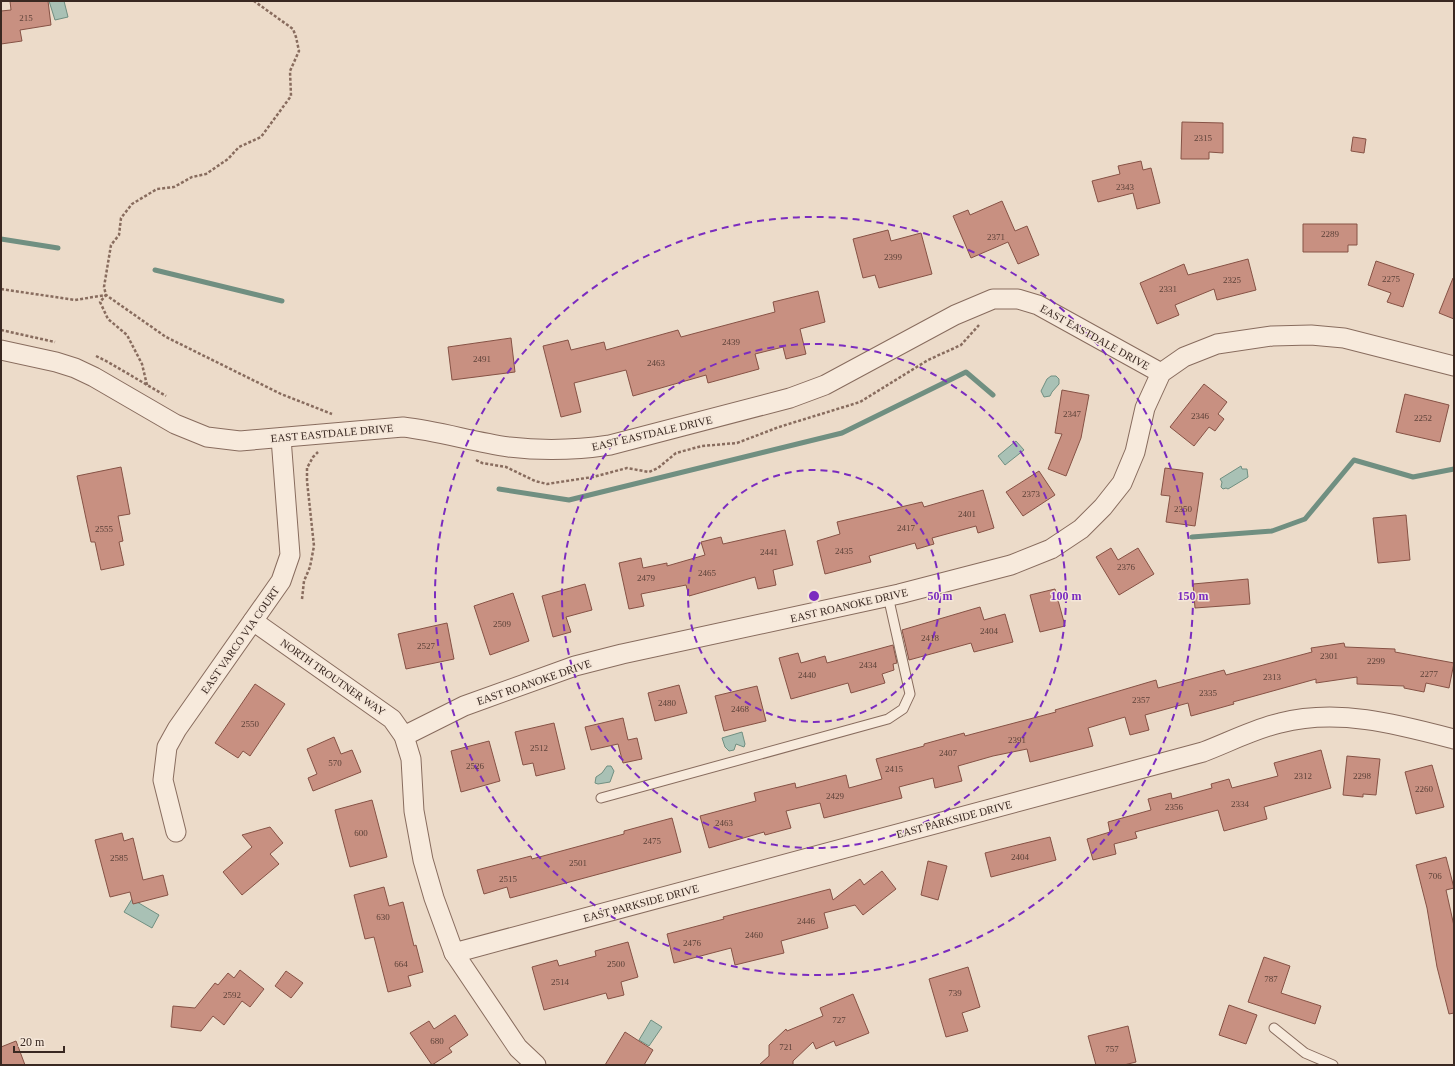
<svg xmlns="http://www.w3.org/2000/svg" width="1455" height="1066" font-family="'Times New Roman',serif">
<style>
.water{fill:#a9c1b5;stroke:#708f81}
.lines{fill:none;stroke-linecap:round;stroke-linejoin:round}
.stream{stroke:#708f81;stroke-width:5}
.building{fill:#c89081;stroke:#865245}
.service-casing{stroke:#886c5e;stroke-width:11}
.minor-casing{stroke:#886c5e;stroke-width:21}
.path{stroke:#886c5e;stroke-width:2.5;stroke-dasharray:3 2;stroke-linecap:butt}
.service{stroke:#f7eadc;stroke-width:9}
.minor{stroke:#f7eadc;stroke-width:19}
.ring{fill:none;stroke:#7b2cbf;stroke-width:2;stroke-dasharray:7 5}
.labels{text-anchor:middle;stroke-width:3;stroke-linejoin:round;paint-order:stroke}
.number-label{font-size:9px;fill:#5d4239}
.street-label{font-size:11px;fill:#392821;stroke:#f4e6d8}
.centre{fill:#7b2cbf;stroke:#f4e6d8;stroke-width:2}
.ring-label{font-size:12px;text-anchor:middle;font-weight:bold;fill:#7b2cbf;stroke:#f4e6d8;stroke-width:3;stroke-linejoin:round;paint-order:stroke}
</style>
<rect width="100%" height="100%" fill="#ecdbc9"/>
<g class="water">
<path d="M 49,1 L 64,1 L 68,17 L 55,20 Z"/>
<path d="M 1051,376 L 1056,376 L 1059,379 L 1059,384 L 1052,392 L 1050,396 L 1044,397 L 1041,391 L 1047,379 Z"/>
<path d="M 1016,441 L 1024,450 L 1005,465 L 998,456 Z"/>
<path d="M 1241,466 L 1242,469 L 1247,469 L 1248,477 L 1228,489 L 1226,488 L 1223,489 L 1221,487 L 1222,482 L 1220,479 Z"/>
<path d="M 742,732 L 745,744 L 744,747 L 736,744 L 734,750 L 729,751 L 725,747 L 722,738 Z"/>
<path d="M 607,766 L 611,766 L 614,771 L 610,782 L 598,784 L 595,783 L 596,777 L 602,773 Z"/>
<path d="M 132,899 L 159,915 L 152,928 L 124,912 Z"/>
<path d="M 651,1020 L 662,1027 L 649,1046 L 639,1040 Z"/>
</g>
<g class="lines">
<g class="stream">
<path d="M 1,239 L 58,248"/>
<path d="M 155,270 L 282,301"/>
<path d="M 499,489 L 569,500 L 842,433 L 966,372 L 993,395"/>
<path d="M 1192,537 L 1272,531 L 1305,519 L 1354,460 L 1413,477 L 1454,469"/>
</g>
</g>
<g class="building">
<path d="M 10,1 L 48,1 L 51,25 L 20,30 L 22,41 L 1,44 L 1,11 L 11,10 Z"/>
<path d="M 1182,122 L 1223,123 L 1223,153 L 1209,152 L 1209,159 L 1181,159 Z"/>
<path d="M 1353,137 L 1366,139 L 1364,153 L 1351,151 Z"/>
<path d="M 1141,161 L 1143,170 L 1151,168 L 1160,203 L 1137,209 L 1133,193 L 1098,202 L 1092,181 L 1120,174 L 1118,166 Z"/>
<path d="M 1002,201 L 1015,231 L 1027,226 L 1039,255 L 1018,264 L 1008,242 L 971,258 L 953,216 L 968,210 L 970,215 Z"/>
<path d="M 1303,224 L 1357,224 L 1357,245 L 1348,245 L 1348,252 L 1303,252 Z"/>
<path d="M 888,230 L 891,241 L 921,233 L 932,274 L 879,288 L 875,275 L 863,278 L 853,239 Z"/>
<path d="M 1248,259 L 1256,290 L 1217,300 L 1214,289 L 1175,305 L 1179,315 L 1157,324 L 1140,283 L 1184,264 L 1188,275 Z"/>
<path d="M 1376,261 L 1414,274 L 1403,307 L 1387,302 L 1391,293 L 1368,285 Z"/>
<path d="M 1453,278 L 1454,278 L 1454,319 L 1439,313 Z"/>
<path d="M 818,291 L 825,322 L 800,329 L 806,354 L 786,359 L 783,347 L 755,354 L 759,369 L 708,383 L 706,375 L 633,396 L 626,370 L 574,383 L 581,412 L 561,417 L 543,346 L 568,340 L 571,350 L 604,342 L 606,350 L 678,330 L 681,337 L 775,312 L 773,302 Z"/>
<path d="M 511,338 L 515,372 L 452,380 L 448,347 Z"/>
<path d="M 1204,384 L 1227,402 L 1218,414 L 1224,419 L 1215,431 L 1209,427 L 1194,446 L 1170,427 Z"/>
<path d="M 1062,390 L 1089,395 L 1081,438 L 1066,476 L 1048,469 L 1062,434 L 1055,433 Z"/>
<path d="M 1405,394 L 1449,405 L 1440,442 L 1396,432 Z"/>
<path d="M 121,467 L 130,514 L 118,516 L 123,541 L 119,542 L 124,565 L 101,570 L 95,542 L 91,542 L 77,476 Z"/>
<path d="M 1165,468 L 1203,473 L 1195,526 L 1166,522 L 1170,496 L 1161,495 Z"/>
<path d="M 1039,471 L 1055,495 L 1023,516 L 1006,492 Z"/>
<path d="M 983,490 L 994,528 L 978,533 L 976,526 L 932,538 L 934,544 L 917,549 L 915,543 L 869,556 L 871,562 L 825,574 L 817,541 L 840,534 L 837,522 L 922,502 L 924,507 Z"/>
<path d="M 1406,515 L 1410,560 L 1378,563 L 1373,518 Z"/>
<path d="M 785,530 L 793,565 L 773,570 L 776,585 L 758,589 L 755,577 L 689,596 L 686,585 L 641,594 L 644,606 L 629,609 L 619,563 L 641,558 L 643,568 L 667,563 L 667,566 L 705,555 L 701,542 L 721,537 L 723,544 Z"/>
<path d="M 1111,548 L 1118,560 L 1138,548 L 1154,574 L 1119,595 L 1096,557 Z"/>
<path d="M 1248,579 L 1250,604 L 1195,608 L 1193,584 Z"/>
<path d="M 585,584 L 592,610 L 566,617 L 571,632 L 553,637 L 542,596 Z"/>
<path d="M 1055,589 L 1065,626 L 1040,632 L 1030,595 Z"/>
<path d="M 513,593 L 529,641 L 490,655 L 474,606 Z"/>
<path d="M 980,607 L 984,620 L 1005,614 L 1013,642 L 974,652 L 971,643 L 909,660 L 902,630 Z"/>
<path d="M 447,623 L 454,659 L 406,669 L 398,634 Z"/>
<path d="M 1344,643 L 1345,647 L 1395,649 L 1395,652 L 1454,663 L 1449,688 L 1426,683 L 1424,692 L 1404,688 L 1404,686 L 1357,684 L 1357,677 L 1316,683 L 1316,679 L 1233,702 L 1234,704 L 1191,716 L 1188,703 L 1145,715 L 1149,730 L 1130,735 L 1125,717 L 1088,728 L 1093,746 L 1030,762 L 1027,749 L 993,756 L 958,766 L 962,781 L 935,788 L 933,778 L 899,787 L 902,798 L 824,818 L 820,803 L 786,811 L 791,828 L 765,835 L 764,832 L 709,848 L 700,816 L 756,801 L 754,793 L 795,783 L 796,788 L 846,775 L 849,788 L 882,779 L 876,759 L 924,746 L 924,744 L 964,733 L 965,736 L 1056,712 L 1055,710 L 1156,680 L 1158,688 L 1224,670 L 1226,675 L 1312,652 L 1311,648 Z"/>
<path d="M 893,645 L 897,663 L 893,664 L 894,670 L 882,674 L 885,683 L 851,693 L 848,683 L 791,699 L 779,658 L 798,653 L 801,663 L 825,656 L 827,663 Z"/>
<path d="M 255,684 L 285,704 L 250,756 L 243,751 L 238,758 L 215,743 Z"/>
<path d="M 679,685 L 687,713 L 655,721 L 648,693 Z"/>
<path d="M 757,686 L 766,721 L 724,731 L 715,696 Z"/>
<path d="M 623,718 L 628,740 L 637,738 L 642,759 L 623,763 L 618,744 L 591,750 L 585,727 Z"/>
<path d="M 554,723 L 565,769 L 536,776 L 533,763 L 523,765 L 515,732 Z"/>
<path d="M 334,737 L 341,754 L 352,750 L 361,772 L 313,791 L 308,778 L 317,774 L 307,749 Z"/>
<path d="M 489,741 L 500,781 L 461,792 L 451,751 Z"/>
<path d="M 1321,750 L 1331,788 L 1264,807 L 1267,819 L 1224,831 L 1218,810 L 1135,832 L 1137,838 L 1114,844 L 1116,854 L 1093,860 L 1087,839 L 1110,832 L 1108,822 L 1151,810 L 1148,799 L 1171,793 L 1172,799 L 1212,788 L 1211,784 L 1229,779 L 1232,788 L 1278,776 L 1274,763 Z"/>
<path d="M 1347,756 L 1380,759 L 1376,795 L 1363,794 L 1363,797 L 1343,795 Z"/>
<path d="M 1432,765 L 1444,807 L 1416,814 L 1405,772 Z"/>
<path d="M 372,800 L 387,857 L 350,867 L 335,810 Z"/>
<path d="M 672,818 L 681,852 L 510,898 L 507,887 L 484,894 L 477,870 L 531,856 L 532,859 L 624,834 L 624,831 Z"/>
<path d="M 270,827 L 283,843 L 270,854 L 279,864 L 242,895 L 223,872 L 252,847 L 242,835 Z"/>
<path d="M 122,833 L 124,841 L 133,838 L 143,880 L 163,875 L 168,895 L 133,904 L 130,892 L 110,897 L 95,840 Z"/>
<path d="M 1050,837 L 1056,860 L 991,877 L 985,853 Z"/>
<path d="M 1446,857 L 1454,888 L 1446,890 L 1454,926 L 1454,1013 L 1449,1014 L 1437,967 L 1427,908 L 1416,865 Z"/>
<path d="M 928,861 L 947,866 L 938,900 L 921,895 Z"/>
<path d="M 882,871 L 896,889 L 863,915 L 855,905 L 824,913 L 828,928 L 781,941 L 784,953 L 735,965 L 731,948 L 674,963 L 667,934 L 724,919 L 723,917 L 830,889 L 833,900 L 860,879 L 864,885 Z"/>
<path d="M 384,887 L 389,906 L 403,902 L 414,946 L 416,945 L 423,972 L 408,976 L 411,986 L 388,992 L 374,937 L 365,939 L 354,895 Z"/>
<path d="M 628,942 L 638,977 L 621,982 L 624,995 L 608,999 L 606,993 L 544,1010 L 532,967 L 557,960 L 559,966 L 596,956 L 595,951 Z"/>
<path d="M 1264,957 L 1290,966 L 1281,993 L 1321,1006 L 1315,1024 L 1248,1002 Z"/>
<path d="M 968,967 L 980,1007 L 962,1013 L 968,1031 L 946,1037 L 929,979 Z"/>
<path d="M 240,970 L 264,989 L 250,1007 L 242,1001 L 224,1025 L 213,1016 L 201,1031 L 171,1027 L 173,1006 L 195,1008 L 215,983 L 218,985 L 228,973 L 234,978 Z"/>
<path d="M 286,971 L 303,983 L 291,998 L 275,986 Z"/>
<path d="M 853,994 L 869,1033 L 836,1046 L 834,1041 L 816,1049 L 813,1042 L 793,1061 L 793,1065 L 759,1065 L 769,1056 L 769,1045 L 786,1029 L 787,1031 L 823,1016 L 820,1008 Z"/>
<path d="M 1229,1005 L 1257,1015 L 1246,1044 L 1219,1035 Z"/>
<path d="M 455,1015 L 468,1035 L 449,1048 L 452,1052 L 432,1065 L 410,1033 L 429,1021 L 434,1029 Z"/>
<path d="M 1128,1026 L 1136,1062 L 1124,1065 L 1096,1065 L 1088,1036 Z"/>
<path d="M 625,1032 L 653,1050 L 644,1065 L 605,1065 Z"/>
<path d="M 16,1041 L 25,1065 L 1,1065 L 1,1047 Z"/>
</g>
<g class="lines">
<defs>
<g id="service">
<path d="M 601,798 L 888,719 L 903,709 L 910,694 L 888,596"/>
<path d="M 1274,1028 L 1305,1053 L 1333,1065"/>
</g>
<g id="minor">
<path d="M 1,350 L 56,362 L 75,368 L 94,377 L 175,424 L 207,437 L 240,441 L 403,427 C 439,431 473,442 509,447 C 543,451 577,450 610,445 L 790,398 L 825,385 L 955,315 L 993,299 L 1018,299 L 1038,305 L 1161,373"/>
<path d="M 253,621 L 392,719 L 404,736 L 411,759 L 414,811 L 423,860 L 434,898 L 454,953 L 518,1048 L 536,1065"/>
<path d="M 404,736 L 464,706 L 575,666 L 622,654 L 899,594 L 1011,565 L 1051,549 L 1081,529 L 1103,507 L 1122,483 L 1135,452 L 1145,408 L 1161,373 L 1184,357 L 1217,344 L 1272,336 L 1311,335 L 1344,338 L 1454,366"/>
<path d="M 176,832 L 163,780 L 167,747 L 177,729 L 281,581 L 290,555 L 281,438"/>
<path d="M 454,953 L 1203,752 C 1227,743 1254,729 1280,723 C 1338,708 1397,724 1454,739"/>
</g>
</defs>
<use href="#service" class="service-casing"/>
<use href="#minor" class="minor-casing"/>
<g class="path">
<path d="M 1,289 L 75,300 L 106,295 L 166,337 L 281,394 L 332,414"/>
<path d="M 1,330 L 55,342"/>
<path d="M 96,356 L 108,362 L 166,396"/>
<path d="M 147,385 L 142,364 L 127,335 L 108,319 L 100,302 L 106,295 L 104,287 L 111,245 L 119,235 L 121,218 L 132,204 L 157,189 L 174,187 L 192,177 L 206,174 L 228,159 L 239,147 L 261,137 L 291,96 L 290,71 L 299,51 L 296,37 L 293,29 L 254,1"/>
<path d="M 476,460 L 482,463 L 506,467 L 535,481 L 547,484 L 593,477 L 627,468 L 649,472 L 658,468 L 676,453 L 702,446 L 737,443 L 779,427 L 860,402 L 928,360 L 961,345 L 979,325"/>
<path d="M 302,599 L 304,581 L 310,567 L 314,546 L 307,481 L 307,468 L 313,457 L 318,452"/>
</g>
<use href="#service" class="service"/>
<use href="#minor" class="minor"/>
</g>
<g class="ring">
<circle cx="814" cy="596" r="126"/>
<circle cx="814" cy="596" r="252"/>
<circle cx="814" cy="596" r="379"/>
</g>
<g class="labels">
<g class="number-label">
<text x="26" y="21">215</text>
<text x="1203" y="141">2315</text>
<text x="1125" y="190">2343</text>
<text x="1330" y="237">2289</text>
<text x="996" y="240">2371</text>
<text x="893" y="260">2399</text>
<text x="1391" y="282">2275</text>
<text x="1232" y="283">2325</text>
<text x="1168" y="292">2331</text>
<text x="731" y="345">2439</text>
<text x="482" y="362">2491</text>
<text x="656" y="366">2463</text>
<text x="1072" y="417">2347</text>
<text x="1200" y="419">2346</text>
<text x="1423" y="421">2252</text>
<text x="1031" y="497">2373</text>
<text x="1183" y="512">2350</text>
<text x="967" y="517">2401</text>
<text x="906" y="531">2417</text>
<text x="104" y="532">2555</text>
<text x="844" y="554">2435</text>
<text x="769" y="555">2441</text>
<text x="1126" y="570">2376</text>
<text x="707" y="576">2465</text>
<text x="646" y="581">2479</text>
<text x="502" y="627">2509</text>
<text x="989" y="634">2404</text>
<text x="930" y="641">2418</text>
<text x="426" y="649">2527</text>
<text x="1329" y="659">2301</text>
<text x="1376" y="664">2299</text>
<text x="868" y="668">2434</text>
<text x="1429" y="677">2277</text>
<text x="807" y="678">2440</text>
<text x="1272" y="680">2313</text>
<text x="1208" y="696">2335</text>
<text x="1141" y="703">2357</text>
<text x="667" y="706">2480</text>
<text x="740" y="712">2468</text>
<text x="250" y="727">2550</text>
<text x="1017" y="743">2391</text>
<text x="539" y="751">2512</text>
<text x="948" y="756">2407</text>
<text x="335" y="766">570</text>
<text x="475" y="769">2526</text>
<text x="894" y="772">2415</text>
<text x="1303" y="779">2312</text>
<text x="1362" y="779">2298</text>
<text x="1424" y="792">2260</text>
<text x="835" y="799">2429</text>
<text x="1240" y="807">2334</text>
<text x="1174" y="810">2356</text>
<text x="724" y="826">2463</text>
<text x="361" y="836">600</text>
<text x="652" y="844">2475</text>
<text x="1020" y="860">2404</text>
<text x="119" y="861">2585</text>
<text x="578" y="866">2501</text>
<text x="1435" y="879">706</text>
<text x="508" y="882">2515</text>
<text x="383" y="920">630</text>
<text x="806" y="924">2446</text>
<text x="754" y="938">2460</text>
<text x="692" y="946">2476</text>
<text x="401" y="967">664</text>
<text x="616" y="967">2500</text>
<text x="1271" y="982">787</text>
<text x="560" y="985">2514</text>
<text x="955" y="996">739</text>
<text x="232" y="998">2592</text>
<text x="839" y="1023">727</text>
<text x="437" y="1044">680</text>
<text x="786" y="1050">721</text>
<text x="1112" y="1052">757</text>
</g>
<g class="street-label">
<text transform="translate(1095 337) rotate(29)" y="4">EAST EASTDALE DRIVE</text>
<text transform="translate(332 433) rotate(-5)" y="4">EAST EASTDALE DRIVE</text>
<text transform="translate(652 433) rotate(-13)" y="4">EAST EASTDALE DRIVE</text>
<text transform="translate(849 605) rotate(-13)" y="4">EAST ROANOKE DRIVE</text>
<text transform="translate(240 640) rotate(-55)" y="4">EAST VARCO VIA COURT</text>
<text transform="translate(333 677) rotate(35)" y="4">NORTH TROUTNER WAY</text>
<text transform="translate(534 682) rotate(-19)" y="4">EAST ROANOKE DRIVE</text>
<text transform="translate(954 819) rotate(-15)" y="4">EAST PARKSIDE DRIVE</text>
<text transform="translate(641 903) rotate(-15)" y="4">EAST PARKSIDE DRIVE</text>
</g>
</g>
<circle cx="814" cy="596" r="6" class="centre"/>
<g class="ring-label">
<text x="940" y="600">50 m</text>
<text x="1066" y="600">100 m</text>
<text x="1193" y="600">150 m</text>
</g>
<rect width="1455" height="1066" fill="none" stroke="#392821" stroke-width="4"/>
<path d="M14 1046v6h50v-6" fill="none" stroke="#392821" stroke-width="2"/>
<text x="20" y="1046" font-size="12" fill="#392821" stroke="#f4e6d8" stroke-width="3" paint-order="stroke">20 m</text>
</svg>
